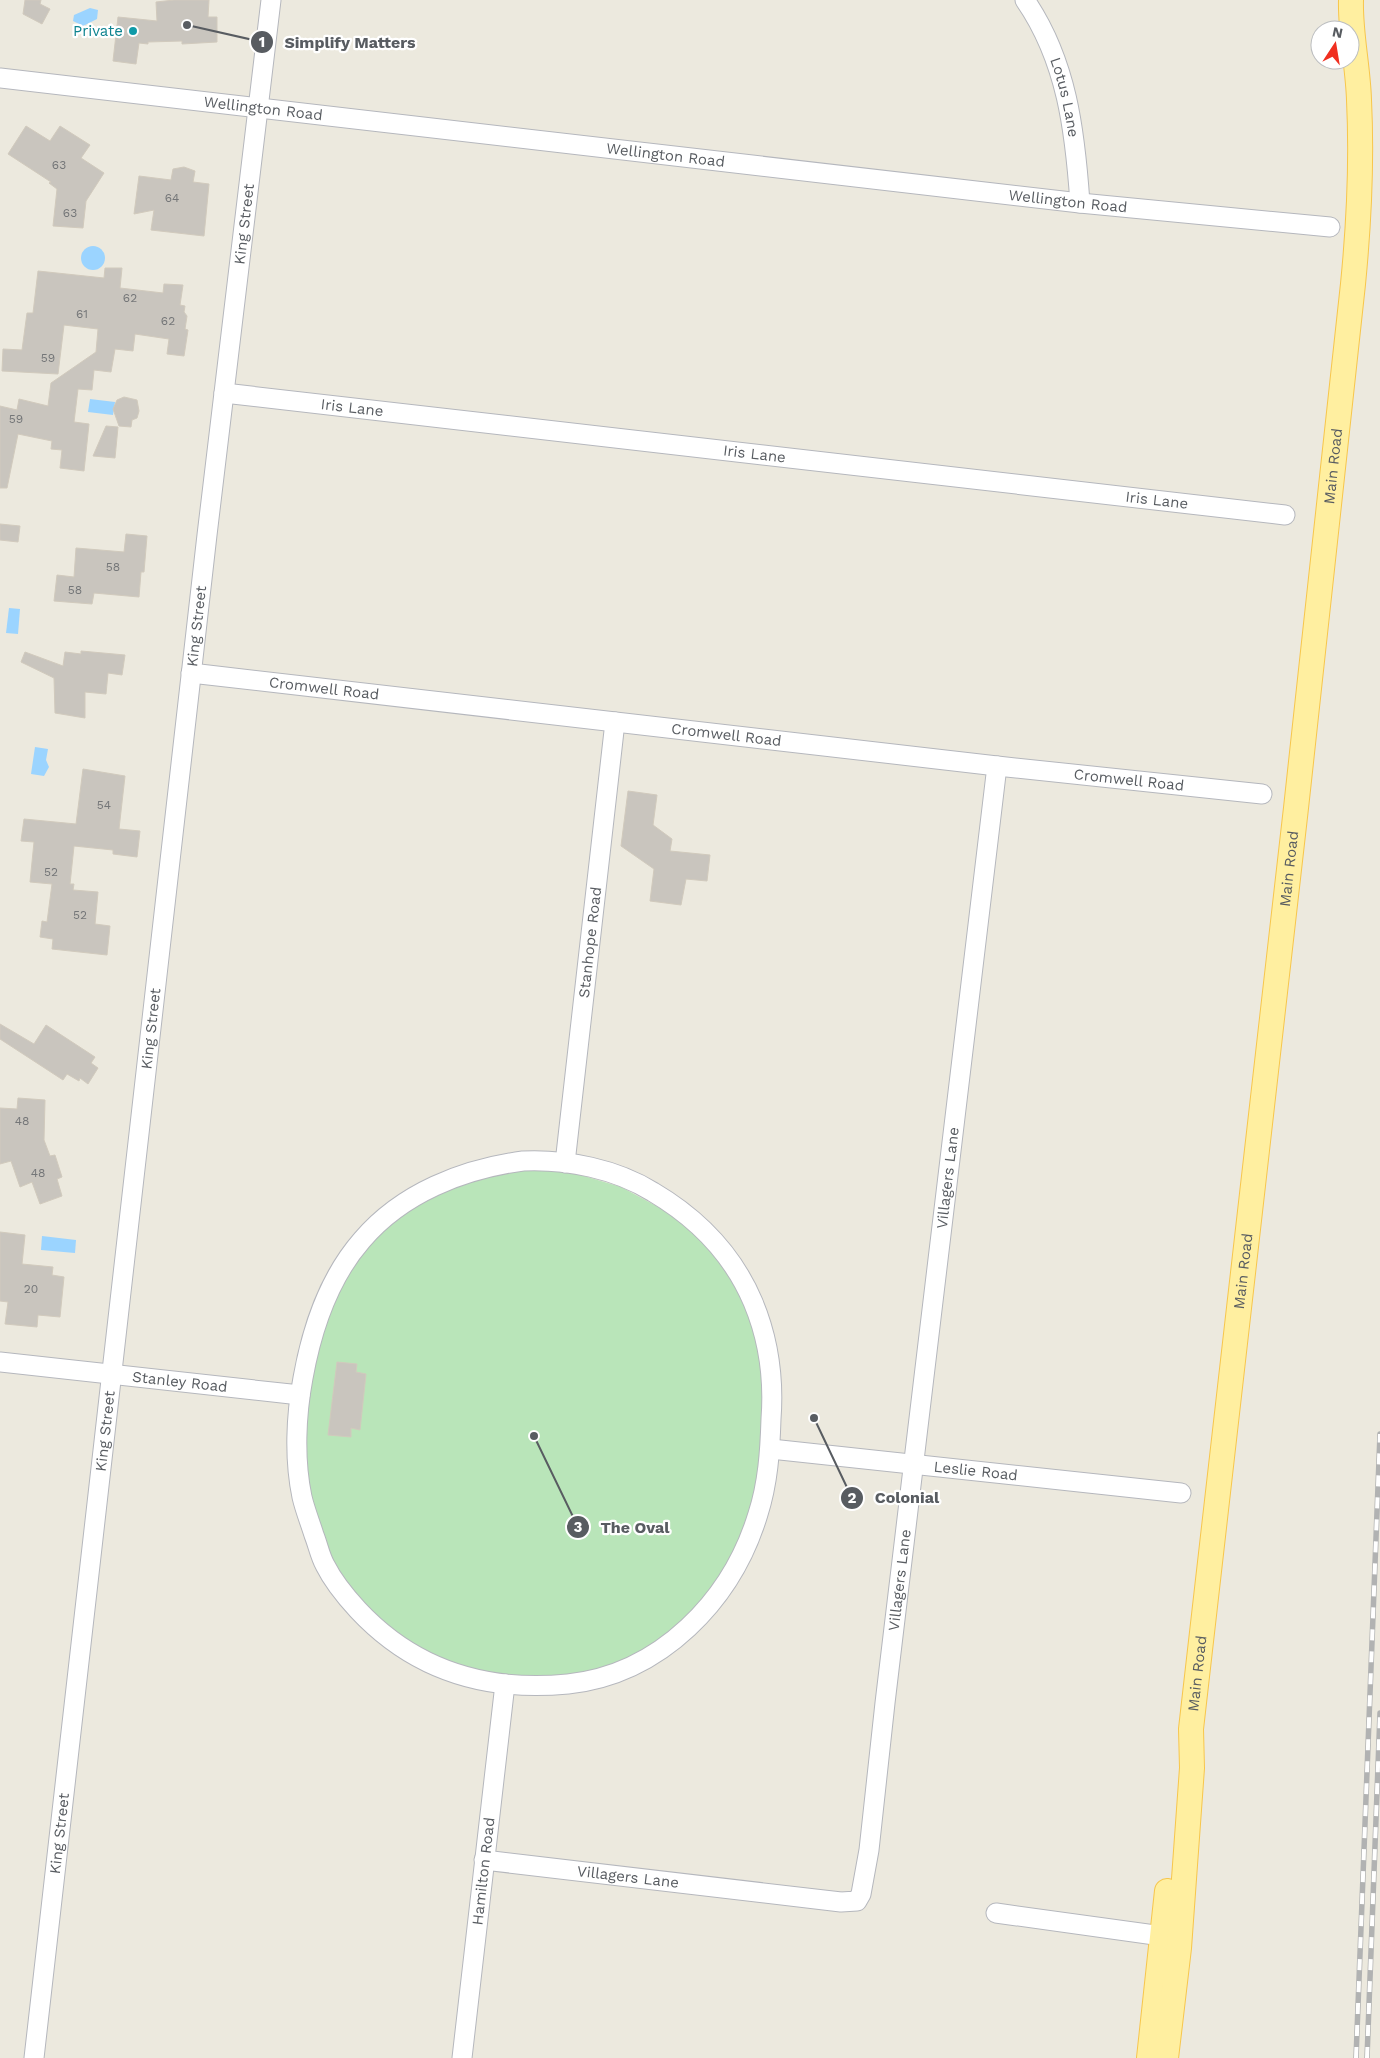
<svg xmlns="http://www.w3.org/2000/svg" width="1380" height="2058" font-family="'Work Sans',sans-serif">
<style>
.green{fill:#b9e5b9}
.water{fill:#9bd4ff}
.building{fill:#c9c5be;stroke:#d1cabd}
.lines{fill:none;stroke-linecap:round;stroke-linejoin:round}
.minor-casing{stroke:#b5b7bd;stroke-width:21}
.major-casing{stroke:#f7c64c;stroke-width:26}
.minor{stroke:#fff;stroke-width:19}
.major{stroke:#ffefa0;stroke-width:24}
.rail-casing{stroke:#b1b2b2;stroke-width:5.5}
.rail{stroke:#fff;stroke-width:4;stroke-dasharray:11;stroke-linecap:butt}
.culture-dot{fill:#0f9aa8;stroke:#fff;stroke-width:2}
.labels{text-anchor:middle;stroke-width:4.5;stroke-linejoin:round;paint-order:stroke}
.number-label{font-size:12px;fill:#747678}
.culture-label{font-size:15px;fill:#0d838f;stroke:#fff;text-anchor:end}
.street-label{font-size:15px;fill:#585c61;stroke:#fff}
.leader{fill:none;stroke:#585c61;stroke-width:2}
.callout-dot{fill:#585c61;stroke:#fff;stroke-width:2}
.mark-label{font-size:15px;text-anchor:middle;font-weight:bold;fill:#fff}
.callout-label{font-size:16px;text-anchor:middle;font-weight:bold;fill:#585c61;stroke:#fff;stroke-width:4.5;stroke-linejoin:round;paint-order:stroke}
</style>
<rect width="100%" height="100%" fill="#ece9de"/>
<path class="green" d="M 564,1170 L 621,1187 L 675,1216 L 713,1250 L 747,1302 L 760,1349 L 769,1455 L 729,1576 L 640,1662 L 505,1687 L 402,1654 L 322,1568 L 300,1491 L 308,1354 L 362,1238 L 453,1183 L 506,1171 Z"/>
<g class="water">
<path d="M 90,8 L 98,10 L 97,19 L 83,26 L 73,21 L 74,15 Z"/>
<circle cx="93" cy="258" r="12"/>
<path d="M 90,399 L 115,402 L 113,415 L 88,412 Z"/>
<path d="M 9,608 L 20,609 L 18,634 L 6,633 Z"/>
<path d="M 35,747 L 48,749 L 46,760 L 49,767 L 44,776 L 31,774 Z"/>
<path d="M 42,1236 L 76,1240 L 75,1253 L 41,1250 Z"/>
</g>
<g class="building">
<path d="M 25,0 L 41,0 L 40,4 L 50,9 L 42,24 L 23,14 Z"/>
<path d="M 174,0 L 209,0 L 208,17 L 217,17 L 217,42 L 182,44 L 182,41 L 148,42 L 148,44 L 139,43 L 136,64 L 113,61 L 118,17 L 157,21 L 156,2 Z"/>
<path d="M 26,126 L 50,141 L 60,126 L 90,145 L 81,158 L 104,173 L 86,201 L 83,228 L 53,226 L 57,189 L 49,183 L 51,182 L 8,154 Z"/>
<path d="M 184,167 L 195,171 L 193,182 L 209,184 L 204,236 L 151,230 L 154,210 L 134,214 L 139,176 L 171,180 L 173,169 Z"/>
<path d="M 105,268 L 122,268 L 120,288 L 163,293 L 164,284 L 183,285 L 180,305 L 185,306 L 184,312 L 187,316 L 185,329 L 188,330 L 184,356 L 167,354 L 169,339 L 135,334 L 133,351 L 115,349 L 111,372 L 94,370 L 92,390 L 78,389 L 74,422 L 89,424 L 84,471 L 60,468 L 62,450 L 51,449 L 52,441 L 18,434 L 7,488 L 0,488 L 0,406 L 17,410 L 19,399 L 48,406 L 51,383 L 96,352 L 98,329 L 64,325 L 58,374 L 2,371 L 3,349 L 22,350 L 27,313 L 33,313 L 38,271 L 104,278 Z"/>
<path d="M 124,397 L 137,400 L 139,411 L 137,418 L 132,420 L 131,427 L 119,426 L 113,409 L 117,400 Z"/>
<path d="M 106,426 L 118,427 L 115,458 L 93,456 Z"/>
<path d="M 0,524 L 20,526 L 18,542 L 0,540 Z"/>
<path d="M 126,534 L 147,536 L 144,572 L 141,572 L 139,597 L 94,593 L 92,604 L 54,601 L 57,575 L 74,577 L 76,548 L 124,552 Z"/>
<path d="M 81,651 L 125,655 L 122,675 L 108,673 L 106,694 L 85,692 L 85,718 L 55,713 L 54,678 L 21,662 L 25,652 L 63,666 L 65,652 L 81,654 Z"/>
<path d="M 83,769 L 125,776 L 119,829 L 140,831 L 137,857 L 113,854 L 113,850 L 74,846 L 70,884 L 74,884 L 73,890 L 98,892 L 95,924 L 110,926 L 107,955 L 52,949 L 53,939 L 40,937 L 42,921 L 47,922 L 52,884 L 30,882 L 34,842 L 21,841 L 24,819 L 76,824 Z"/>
<path d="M 628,791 L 657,795 L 653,825 L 672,839 L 670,851 L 710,855 L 707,881 L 686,879 L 681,905 L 650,901 L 654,869 L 621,846 Z"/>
<path d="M 0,1024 L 34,1044 L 46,1025 L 95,1057 L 91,1063 L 98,1068 L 88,1084 L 80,1078 L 79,1081 L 67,1074 L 63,1080 L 0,1039 Z"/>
<path d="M 18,1098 L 45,1100 L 44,1140 L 50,1156 L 55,1155 L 62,1177 L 57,1179 L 62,1196 L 40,1204 L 32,1182 L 20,1187 L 11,1161 L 0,1164 L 0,1108 L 17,1109 Z"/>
<path d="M 0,1232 L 25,1235 L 22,1264 L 53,1267 L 52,1275 L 64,1277 L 60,1317 L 38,1315 L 37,1327 L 5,1324 L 8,1302 L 0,1301 Z"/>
<path d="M 337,1362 L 357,1364 L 356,1372 L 366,1374 L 360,1430 L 351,1428 L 351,1437 L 328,1435 Z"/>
</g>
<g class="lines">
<defs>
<g id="minor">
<path id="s1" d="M 1025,0 C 1067,61 1075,131 1080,203"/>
<path id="s2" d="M 0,78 L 1080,203 L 1330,227"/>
<path id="s3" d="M 224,393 L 1285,515"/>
<path id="s4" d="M 191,673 L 997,766 L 1262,794"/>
<path d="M 523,1161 C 567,1159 616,1169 653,1192 C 697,1218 733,1255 753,1302 C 769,1340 774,1379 771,1419 C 770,1451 768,1483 758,1514 C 732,1600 661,1674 568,1684 C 486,1692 414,1670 358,1610 C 346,1597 333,1581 325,1565 C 320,1556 318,1545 314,1535 C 310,1522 305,1510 302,1497 C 294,1459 296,1415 303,1378 C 312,1328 328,1279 362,1240 C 402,1193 463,1169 523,1161 Z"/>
<path id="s5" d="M 565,1163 L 615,722"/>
<path id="s6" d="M 0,1362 L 300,1395"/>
<path id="s7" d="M 771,1449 L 1181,1493"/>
<path id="s8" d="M 484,1860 L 841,1902 L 857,1901 L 861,1894 L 869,1850 L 885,1703 L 997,766"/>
<path d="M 996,1913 L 1162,1936"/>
<path id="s9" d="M 34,2058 L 207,535 L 271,0"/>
<path id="s10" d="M 462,2058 L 505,1684"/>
</g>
<g id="major">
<path d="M 1149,2058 L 1167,1891"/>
<path id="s11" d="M 1166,2058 L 1179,1948 L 1192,1768 L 1191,1729 L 1296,808 L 1353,284 C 1359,223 1362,161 1359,100 C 1358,66 1350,33 1351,0"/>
</g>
</defs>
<use href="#minor" class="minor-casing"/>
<use href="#major" class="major-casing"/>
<use href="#minor" class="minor"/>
<use href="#major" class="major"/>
<defs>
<g id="rail">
<path d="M 1356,2058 L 1380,1434"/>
<path d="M 1367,2058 L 1380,1713"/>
</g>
</defs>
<use href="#rail" class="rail-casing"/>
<use href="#rail" class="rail"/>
</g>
<circle class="culture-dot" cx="133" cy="31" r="5"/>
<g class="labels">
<g class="number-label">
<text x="59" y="169">63</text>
<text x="172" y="202">64</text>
<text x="70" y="217">63</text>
<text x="130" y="302">62</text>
<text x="82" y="318">61</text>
<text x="168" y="325">62</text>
<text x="48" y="362">59</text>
<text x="16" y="423">59</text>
<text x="113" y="571">58</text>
<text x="75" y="594">58</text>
<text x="104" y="809">54</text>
<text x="51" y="876">52</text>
<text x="80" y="919">52</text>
<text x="22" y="1125">48</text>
<text x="38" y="1177">48</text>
<text x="31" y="1293">20</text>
</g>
<g class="culture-label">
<text x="123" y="36">Private</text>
</g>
<g class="street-label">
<text dy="5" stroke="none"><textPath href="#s1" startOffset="106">Lotus Lane</textPath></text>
<text dy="5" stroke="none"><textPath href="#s2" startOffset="265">Wellington Road</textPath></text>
<text dy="5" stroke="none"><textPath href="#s2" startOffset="670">Wellington Road</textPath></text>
<text dy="5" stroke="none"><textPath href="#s2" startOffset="1075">Wellington Road</textPath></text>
<text dy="5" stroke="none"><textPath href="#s9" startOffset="1846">King Street</textPath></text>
<text dy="5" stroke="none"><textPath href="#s3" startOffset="129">Iris Lane</textPath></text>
<text dy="5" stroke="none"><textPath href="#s3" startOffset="534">Iris Lane</textPath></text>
<text dy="5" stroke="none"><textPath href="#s11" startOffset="1601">Main Road</textPath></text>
<text dy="5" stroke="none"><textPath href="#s3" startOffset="939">Iris Lane</textPath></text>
<text dy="5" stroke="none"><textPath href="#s9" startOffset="1441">King Street</textPath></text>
<text dy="5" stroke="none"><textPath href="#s4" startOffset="134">Cromwell Road</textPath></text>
<text dy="5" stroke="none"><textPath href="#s4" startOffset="539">Cromwell Road</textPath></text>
<text dy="5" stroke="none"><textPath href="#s4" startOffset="944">Cromwell Road</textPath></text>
<text dy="5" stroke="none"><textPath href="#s11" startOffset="1196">Main Road</textPath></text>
<text dy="5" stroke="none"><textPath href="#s5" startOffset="222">Stanhope Road</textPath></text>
<text dy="5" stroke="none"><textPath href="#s9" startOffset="1036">King Street</textPath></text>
<text dy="5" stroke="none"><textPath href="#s8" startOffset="1105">Villagers Lane</textPath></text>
<text dy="5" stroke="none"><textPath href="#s11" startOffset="791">Main Road</textPath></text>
<text dy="5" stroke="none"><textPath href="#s6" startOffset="181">Stanley Road</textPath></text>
<text dy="5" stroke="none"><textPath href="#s9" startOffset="631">King Street</textPath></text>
<text dy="5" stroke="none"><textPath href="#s7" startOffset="206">Leslie Road</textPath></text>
<text dy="5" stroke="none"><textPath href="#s8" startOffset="700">Villagers Lane</textPath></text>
<text dy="5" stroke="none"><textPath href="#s11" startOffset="386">Main Road</textPath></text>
<text dy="5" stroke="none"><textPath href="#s9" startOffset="226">King Street</textPath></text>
<text dy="5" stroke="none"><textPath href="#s10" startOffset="188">Hamilton Road</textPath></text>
<text dy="5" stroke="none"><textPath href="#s8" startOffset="145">Villagers Lane</textPath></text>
</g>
</g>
<path class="leader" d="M187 25L262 42M814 1418L852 1498M534 1436L578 1527"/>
<g class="callout-dot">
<circle cx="187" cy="25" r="5"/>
<circle cx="814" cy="1418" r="5"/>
<circle cx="534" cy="1436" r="5"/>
<circle cx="262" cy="42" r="12"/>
<circle cx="852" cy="1498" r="12"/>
<circle cx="578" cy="1527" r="12"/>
</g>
<g class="mark-label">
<text x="262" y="47">1</text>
<text x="852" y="1503">2</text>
<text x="578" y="1532">3</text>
</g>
<g class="callout-label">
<text x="350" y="48">Simplify Matters</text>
<text x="907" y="1503">Colonial</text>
<text x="635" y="1533">The Oval</text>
</g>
<g transform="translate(1335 45) rotate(12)"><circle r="24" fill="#ffffff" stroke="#bcbec0"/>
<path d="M0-4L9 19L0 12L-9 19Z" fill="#f02f20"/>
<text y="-8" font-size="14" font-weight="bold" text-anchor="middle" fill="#585c61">N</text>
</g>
</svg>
